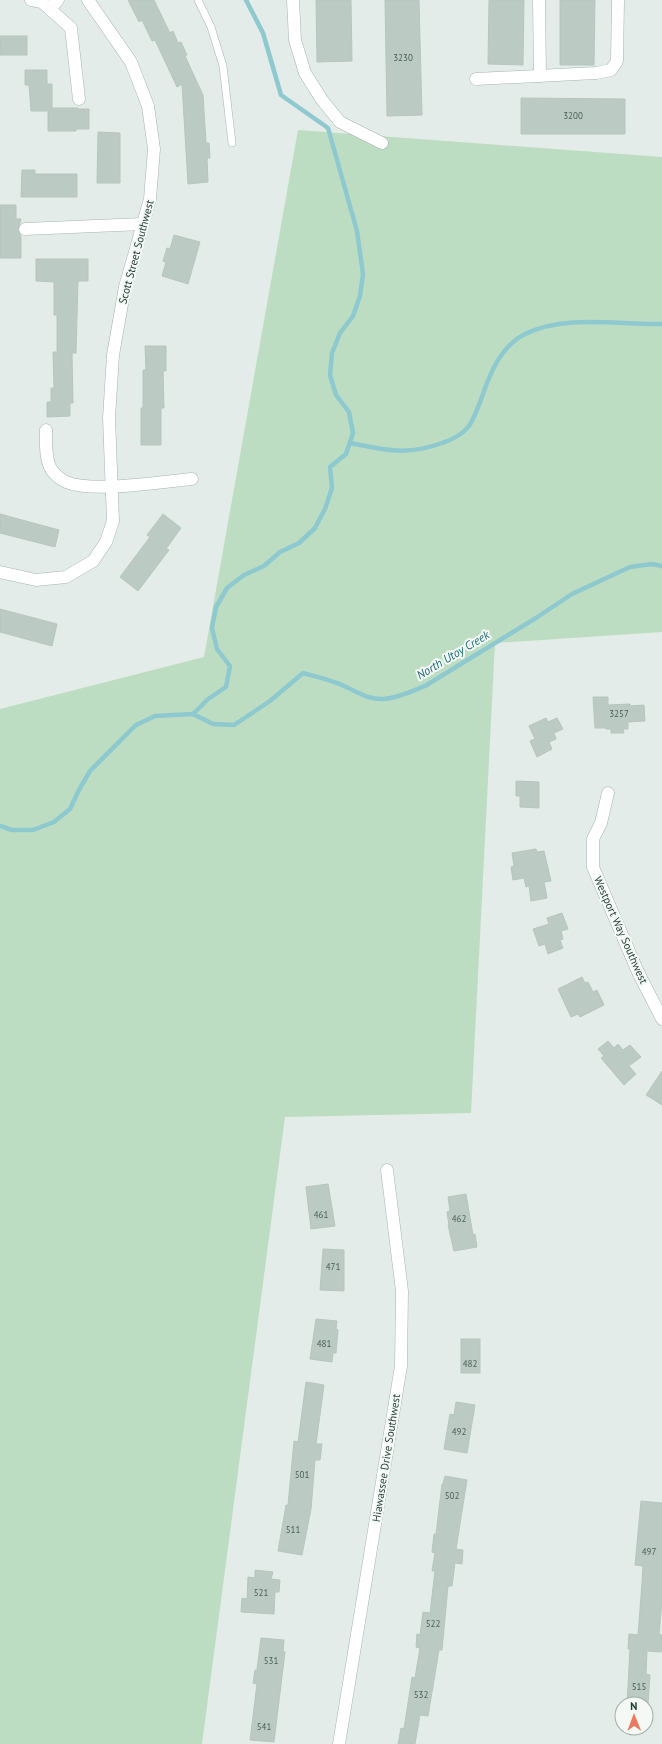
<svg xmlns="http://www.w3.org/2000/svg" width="662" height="1744" font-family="'PT Sans',sans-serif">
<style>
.green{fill:#bdddc3}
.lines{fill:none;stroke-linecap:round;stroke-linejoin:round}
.stream{stroke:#8dc9cf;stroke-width:4.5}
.building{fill:#bbcac3;stroke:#b6c6be}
.lane-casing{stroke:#a6b4af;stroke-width:8}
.street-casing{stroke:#a6b4af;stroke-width:13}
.lane{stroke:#fff;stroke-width:7}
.street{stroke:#fff;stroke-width:12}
.labels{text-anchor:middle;stroke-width:4;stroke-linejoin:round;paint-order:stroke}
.number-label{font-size:9px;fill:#496058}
.street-label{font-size:11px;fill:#233d35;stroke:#f4f9f6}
.water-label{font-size:12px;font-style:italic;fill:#1f6e77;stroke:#f4f9f6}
</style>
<rect width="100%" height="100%" fill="#e3ece8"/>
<path class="green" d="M 298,130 L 662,157 L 662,632 L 495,643 L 471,1113 L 285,1117 L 202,1744 L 0,1744 L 0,709 L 204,657 Z"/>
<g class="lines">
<g class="stream">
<path d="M 350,443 C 385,450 407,456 442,443 C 451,440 463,434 469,426 C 476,416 484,390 489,378 C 496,361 507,343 525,334 C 565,314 618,325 662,324"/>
<path d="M 193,714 L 208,699 L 226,687 L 230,666 L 217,649 L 212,628 L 216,607 L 227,588 L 244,575 L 264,566 L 280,552 L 299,543 L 315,528 L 325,509 L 332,488 L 330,467 L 346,454 L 353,433 L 349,412 L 336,395 L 330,375 L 332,353 L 340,333 L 353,316 L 360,296 L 363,274 L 357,231 L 328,128 L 281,95 L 263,33 L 246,0"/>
<path d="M 0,826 L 12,830 L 33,830 L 54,822 L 70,809 L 79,790 L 90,771 L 136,725 L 155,716 L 193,714 L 213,724 L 234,725 L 270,701 L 303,673 C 317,677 331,680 344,686 C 357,692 369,700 384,699 C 398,698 412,691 425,686 L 536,618 L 572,594 L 630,567 L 652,564 L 662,566"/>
</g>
</g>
<g class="building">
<path d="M 128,0 L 154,0 L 170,33 L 173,31 L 178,43 L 181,42 L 187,55 L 185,56 L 203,95 L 206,143 L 209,143 L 210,158 L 207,158 L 208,182 L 188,184 L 182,84 L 177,87 L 155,40 L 152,41 L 142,20 L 139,22 Z"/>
<path d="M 316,0 L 351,0 L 352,61 L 317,62 Z"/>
<path d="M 385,0 L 419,0 L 422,115 L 387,116 Z"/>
<path d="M 489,0 L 524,0 L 523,65 L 488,64 Z"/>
<path d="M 560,0 L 595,0 L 594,65 L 560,65 Z"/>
<rect x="0" y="36" width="27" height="19"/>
<path d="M 25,70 L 47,70 L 47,84 L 52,84 L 52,108 L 78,108 L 78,109 L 89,109 L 89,129 L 76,129 L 76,131 L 48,131 L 48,111 L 31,111 L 29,85 L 25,85 Z"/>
<path d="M 521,98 L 625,99 L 625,134 L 521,134 Z"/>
<path d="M 98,132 L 120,133 L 120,183 L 97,183 Z"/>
<path d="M 22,170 L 35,170 L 35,174 L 77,174 L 77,197 L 21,197 Z"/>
<path d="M 0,205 L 16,205 L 16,219 L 21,219 L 18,229 L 21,236 L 21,258 L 0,258 Z"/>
<path d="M 174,235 L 200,242 L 188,284 L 162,276 L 166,262 L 163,261 L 167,248 L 170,249 Z"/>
<path d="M 36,259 L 88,259 L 88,281 L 78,281 L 76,353 L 72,353 L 73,403 L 70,403 L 70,416 L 47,417 L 47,402 L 51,402 L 51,388 L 54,388 L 53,352 L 57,352 L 57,315 L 54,315 L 54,282 L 36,281 Z"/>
<path d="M 145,346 L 166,346 L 166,371 L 163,371 L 164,408 L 161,408 L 161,445 L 141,445 L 141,408 L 143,408 L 143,370 L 146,370 Z"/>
<path d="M 0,514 L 59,530 L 55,547 L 0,533 Z"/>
<path d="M 163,514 L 181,528 L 166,549 L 169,550 L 138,591 L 120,577 L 150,537 L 147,535 Z"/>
<path d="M 0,609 L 57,624 L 52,646 L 0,632 Z"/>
<path d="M 593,697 L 608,697 L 608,705 L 630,704 L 630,706 L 644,705 L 645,721 L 628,722 L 628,729 L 623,729 L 624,733 L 611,733 L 611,729 L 606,729 L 606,728 L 595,728 Z"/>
<path d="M 546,718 L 548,722 L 557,718 L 563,729 L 554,733 L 556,739 L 549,742 L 552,749 L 537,757 L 530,741 L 535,739 L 529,726 Z"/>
<path d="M 516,781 L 539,782 L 539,808 L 520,807 L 520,796 L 516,796 Z"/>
<path d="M 536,849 L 537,852 L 544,851 L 551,881 L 544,882 L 547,898 L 531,901 L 529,886 L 526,887 L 524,878 L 513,880 L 511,867 L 514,866 L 512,853 Z"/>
<path d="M 562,913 L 568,929 L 561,931 L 563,939 L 560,940 L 563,948 L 548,954 L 545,944 L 539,946 L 533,929 L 549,924 L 547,918 Z"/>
<path d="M 582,977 L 585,983 L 588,982 L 593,992 L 597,990 L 604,1005 L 580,1017 L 578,1014 L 571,1017 L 558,989 Z"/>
<path d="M 608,1041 L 614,1048 L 618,1044 L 623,1050 L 630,1045 L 641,1057 L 629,1066 L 636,1074 L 624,1085 L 601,1058 L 604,1056 L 598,1049 Z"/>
<path d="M 662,1071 L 662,1105 L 646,1095 Z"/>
<path d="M 328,1184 L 335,1226 L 311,1229 L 306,1187 Z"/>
<path d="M 466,1194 L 473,1235 L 475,1234 L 477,1247 L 454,1251 L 448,1225 L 449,1225 L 447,1212 L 450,1211 L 448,1197 Z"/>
<path d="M 323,1249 L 344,1250 L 344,1291 L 320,1290 Z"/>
<path d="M 316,1319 L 337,1321 L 336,1329 L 338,1330 L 336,1353 L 333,1353 L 332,1362 L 310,1359 Z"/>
<rect x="461" y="1339" width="19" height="34"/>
<path d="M 306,1382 L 324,1385 L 316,1444 L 322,1444 L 320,1460 L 315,1460 L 311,1509 L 302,1555 L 278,1551 L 286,1505 L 288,1505 L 294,1441 L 298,1442 Z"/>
<path d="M 456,1402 L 475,1405 L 467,1453 L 444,1449 L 450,1414 L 454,1415 Z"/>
<path d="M 445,1476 L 467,1480 L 456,1549 L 463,1550 L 462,1564 L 455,1563 L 452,1586 L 448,1586 L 442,1650 L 439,1650 L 428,1716 L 420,1715 L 415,1744 L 398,1744 L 401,1728 L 404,1729 L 412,1677 L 415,1678 L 420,1648 L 416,1647 L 417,1634 L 420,1635 L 423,1612 L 430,1613 L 435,1571 L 432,1571 L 435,1553 L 432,1552 L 434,1534 L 436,1534 L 442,1484 L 443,1484 Z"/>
<path d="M 641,1501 L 662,1503 L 662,1601 L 659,1634 L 662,1635 L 662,1645 L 661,1652 L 647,1651 L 646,1674 L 650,1675 L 648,1704 L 627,1704 L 630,1649 L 628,1649 L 629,1634 L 638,1635 L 642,1583 L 643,1566 L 635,1565 Z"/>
<path d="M 255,1570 L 273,1572 L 271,1579 L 280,1580 L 279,1592 L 275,1592 L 274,1614 L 241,1612 L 242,1598 L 247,1599 L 248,1577 L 255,1578 Z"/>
<path d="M 261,1638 L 284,1640 L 283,1651 L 285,1652 L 274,1742 L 250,1740 L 257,1684 L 253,1683 L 255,1670 L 257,1670 Z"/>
</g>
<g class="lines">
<defs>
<path id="lane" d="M 198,0 L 211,27 L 223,66 L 232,143"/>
<g id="street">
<path d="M 31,0 L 42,2 L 71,28 L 79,99"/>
<path d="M 293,0 L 295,40 L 305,73 L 322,100 L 340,122 L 382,143"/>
<path d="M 539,0 L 540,76"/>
<path d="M 50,9 L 58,0"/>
<path d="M 476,79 L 596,73 L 611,70 L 617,61 L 618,0"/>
<path d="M 25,229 L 143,224"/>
<path d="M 46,430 C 46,442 45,456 50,467 C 53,473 60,479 66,482 C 93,493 160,482 192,479"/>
<path d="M 0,572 L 36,580 L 66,577 L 93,561 L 106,542 L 113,521 L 109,418 L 113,355 L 125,287 L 150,199 L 154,149 L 148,106 L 131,62 L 88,0"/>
<path d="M 608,793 L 601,823 L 593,839 L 593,867 L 638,972 L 662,1019"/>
<path d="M 339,1744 L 401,1366 L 402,1291 L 387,1170"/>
</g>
</defs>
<use href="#lane" class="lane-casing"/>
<use href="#street" class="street-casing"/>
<use href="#lane" class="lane"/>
<use href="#street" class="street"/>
</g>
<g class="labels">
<g class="number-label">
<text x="403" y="61">3230</text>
<text x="573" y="119">3200</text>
<text x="619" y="717">3257</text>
<text x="321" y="1218">461</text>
<text x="459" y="1222">462</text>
<text x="333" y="1270">471</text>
<text x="324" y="1347">481</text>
<text x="470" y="1367">482</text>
<text x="459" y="1435">492</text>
<text x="302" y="1478">501</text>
<text x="452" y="1499">502</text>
<text x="293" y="1533">511</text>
<text x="649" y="1555">497</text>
<text x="261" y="1596">521</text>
<text x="433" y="1627">522</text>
<text x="271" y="1664">531</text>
<text x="639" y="1690">515</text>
<text x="421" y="1698">532</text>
<text x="264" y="1730">541</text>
</g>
<g class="street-label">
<text transform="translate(136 252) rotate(-75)" y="4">Scott Street Southwest</text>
<text transform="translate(621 930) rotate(66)" y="4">Westport Way Southwest</text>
<text transform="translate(386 1458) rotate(-81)" y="4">Hiawassee Drive Southwest</text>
</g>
<g class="water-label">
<text transform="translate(453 655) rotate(-31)" y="4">North Utoy Creek</text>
</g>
</g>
<g transform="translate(634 1716) rotate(359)"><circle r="19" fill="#f4f9f6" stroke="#a0aea9"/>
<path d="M0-3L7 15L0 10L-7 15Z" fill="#ec7a61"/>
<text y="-6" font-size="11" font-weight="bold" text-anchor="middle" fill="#233d35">N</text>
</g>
</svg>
